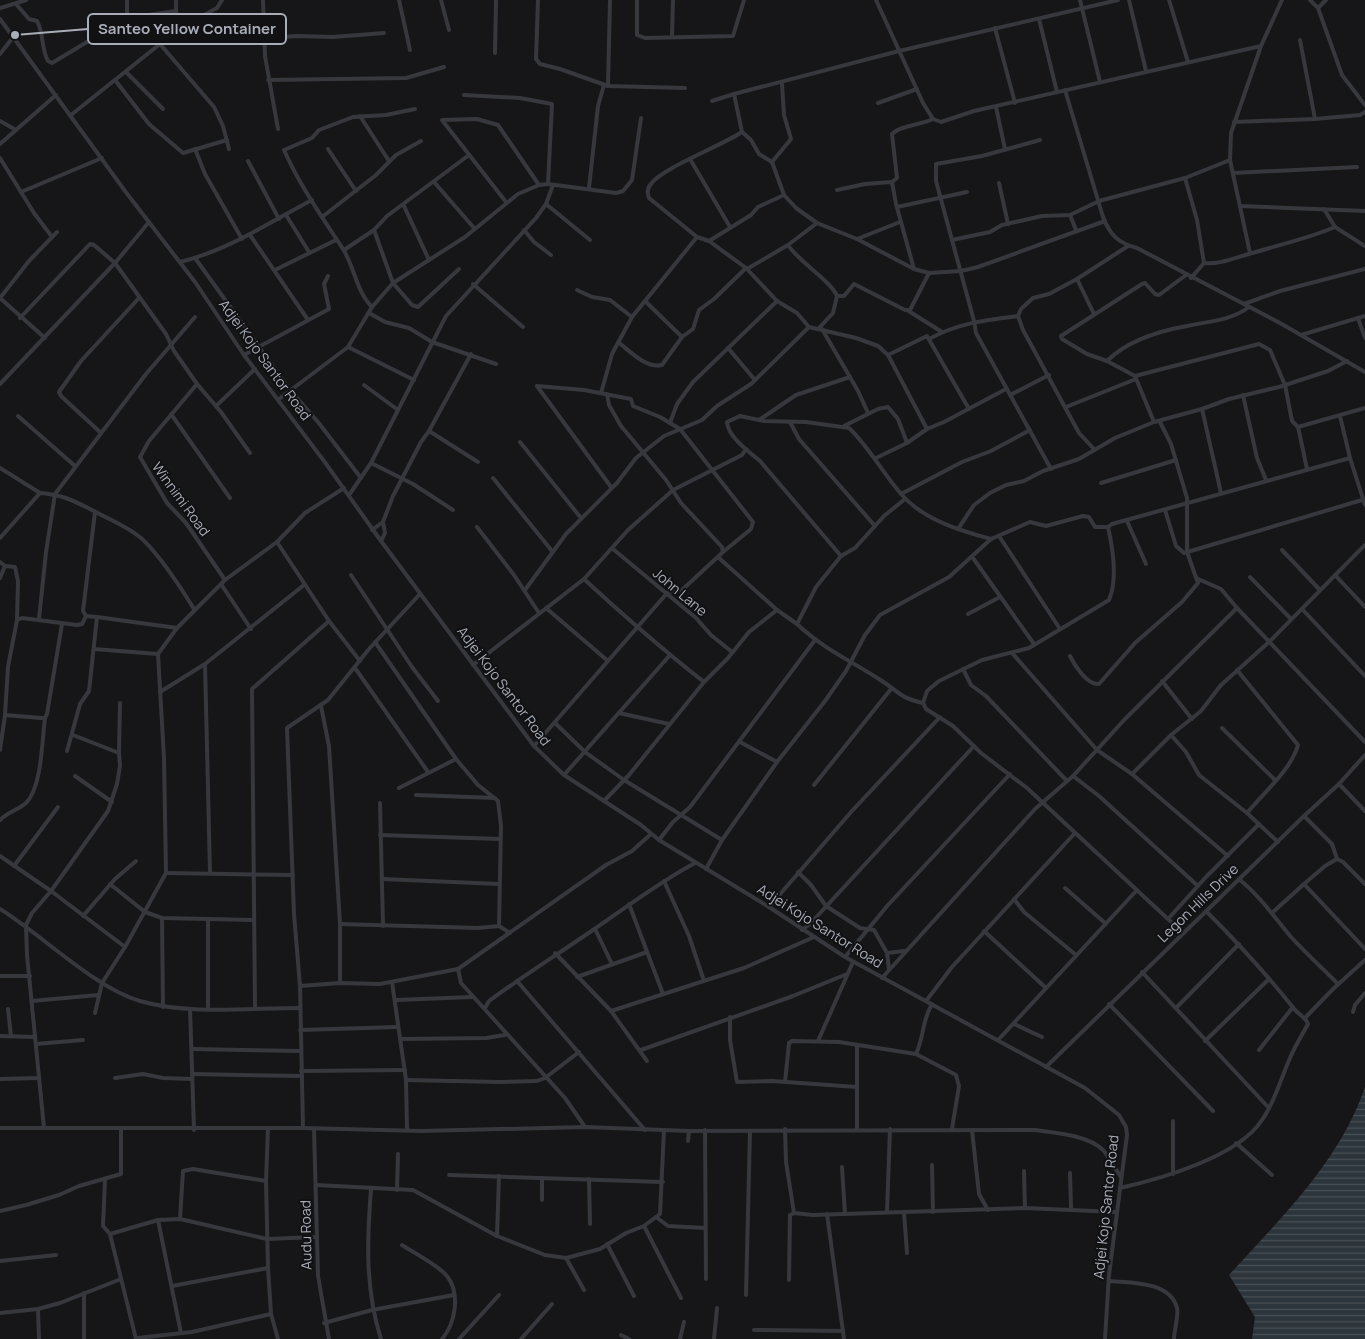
<svg xmlns="http://www.w3.org/2000/svg" width="1365" height="1339" font-family="Manrope,sans-serif">
<style>
.water{fill:url(#water-rules)}
.lines{fill:none;stroke-linecap:round;stroke-linejoin:round}
.minor{stroke:#37383d;stroke-width:4}
.labels{text-anchor:middle;stroke-width:4;stroke-linejoin:round;paint-order:stroke}
.street-label{font-size:14px;fill:#a8adb8;stroke:#111113}
.leader{fill:none;stroke:#a8adb8;stroke-width:2}
.callout-dot{fill:#a8adb8;stroke:#111113;stroke-width:2}
.callout{fill:#111113;stroke:#a8adb8;stroke-width:2}
.callout-label{font-size:15px;text-anchor:middle;font-weight:bold;fill:#a8adb8}
</style>
<defs>
<pattern id="water-rules" width="6" height="5" patternUnits="userSpaceOnUse" patternTransform="scale(1.25)"><rect width="6" height="5" fill="#2c353c"/><path d="M0 2.5h6" fill="none" stroke="#485056"/></pattern>
</defs>
<rect width="100%" height="100%" fill="#161618"/>
<path class="water" d="M 1365,1087 L 1365,1339 L 1252,1339 L 1255,1317 L 1229,1275 C 1281,1218 1340,1161 1365,1087 Z"/>
<g class="lines">
<g class="minor">
<path d="M 263,0 L 265,56 L 278,129"/>
<path d="M 399,0 L 410,50"/>
<path d="M 441,0 L 449,30"/>
<path d="M 538,0 L 536,59 L 540,64 L 560,69 L 608,86 L 685,88"/>
<path d="M 637,0 L 637,35 L 645,38 L 733,36 L 744,0"/>
<path d="M 876,0 L 923,103 L 933,119 L 941,122 L 974,111 L 1261,46"/>
<path d="M 1080,0 L 1100,82"/>
<path d="M 1129,0 L 1146,71"/>
<path d="M 1169,0 L 1188,62"/>
<path d="M 1310,0 L 1318,8 L 1342,75 L 1365,105"/>
<path d="M 16,4 L 29,19 L 37,21 C 44,33 41,49 48,61 L 52,63 L 127,18 L 176,11 L 180,28"/>
<path d="M 0,8 L 26,0"/>
<path d="M 1318,8 L 1326,0"/>
<path d="M 176,11 L 176,0"/>
<path d="M 127,18 L 127,0"/>
<path d="M 0,19 L 125,191 L 195,282 L 244,355 L 324,461 L 381,541 L 534,746 L 564,775 L 641,825 L 659,840 L 769,907 L 845,957 L 1085,1088 L 1119,1115 L 1126,1127 L 1127,1135 L 1109,1275 L 1105,1339"/>
<path d="M 1039,19 L 1057,92"/>
<path d="M 995,28 L 1015,103"/>
<path d="M 672,37 L 673,0"/>
<path d="M 265,38 L 298,36 L 333,37 L 384,33"/>
<path d="M 1300,40 L 1315,119"/>
<path d="M 160,44 L 214,107 L 223,126 L 229,149"/>
<path d="M 495,53 L 496,0"/>
<path d="M 0,54 L 14,36"/>
<path d="M 126,72 L 163,109"/>
<path d="M 115,80 L 149,124 L 183,153 L 227,140"/>
<path d="M 268,80 L 406,78 L 444,67"/>
<path d="M 608,86 L 610,0"/>
<path d="M 1065,90 L 1103,217 C 1110,235 1118,243 1137,248 L 1280,323 L 1365,372"/>
<path d="M 464,95 L 520,98 L 552,104 L 548,184"/>
<path d="M 712,101 L 734,94"/>
<path d="M 878,103 L 917,89"/>
<path d="M 996,107 L 1005,149"/>
<path d="M 71,115 L 180,28 L 217,8 L 222,0"/>
<path d="M 360,116 L 389,161"/>
<path d="M 0,121 L 16,130"/>
<path d="M 1234,122 L 1315,119 L 1360,115 L 1365,112"/>
<path d="M 742,132 L 751,140 L 759,154 L 772,162 L 784,195 L 796,208 L 817,223 L 857,239 L 914,269 L 929,273 L 961,271 L 978,267 L 1105,221"/>
<path d="M 1040,140 L 982,156 L 936,164 L 936,181 L 974,321 L 976,333 L 1051,469"/>
<path d="M 0,144 L 56,95"/>
<path d="M 195,149 L 205,174 L 242,239"/>
<path d="M 328,149 L 356,191"/>
<path d="M 0,158 L 34,213 L 52,237"/>
<path d="M 690,159 L 730,227"/>
<path d="M 248,161 L 279,219"/>
<path d="M 772,162 L 791,139 L 784,115 L 782,84"/>
<path d="M 1233,173 L 1357,167"/>
<path d="M 1185,178 L 1197,220 L 1204,263 L 1191,278"/>
<path d="M 434,182 L 474,228"/>
<path d="M 999,183 L 1008,224"/>
<path d="M 589,188 L 598,106 L 604,85"/>
<path d="M 837,190 L 865,184 L 892,182"/>
<path d="M 21,192 L 102,158"/>
<path d="M 506,202 L 442,120 L 477,119 L 498,125 L 539,185"/>
<path d="M 546,204 L 590,240"/>
<path d="M 404,206 L 429,260"/>
<path d="M 1240,206 L 1365,211"/>
<path d="M 897,207 L 967,192"/>
<path d="M 1324,209 L 1335,227 L 1365,246"/>
<path d="M 286,215 L 309,252"/>
<path d="M 1070,215 L 1076,230"/>
<path d="M 322,217 L 376,175 L 396,155 L 421,141"/>
<path d="M 524,230 L 534,242 L 551,255"/>
<path d="M 250,235 L 308,320"/>
<path d="M 857,239 L 900,222"/>
<path d="M 952,240 L 990,232 L 1002,225 L 1042,216 L 1070,215 L 1099,201 L 1185,178 L 1230,160"/>
<path d="M 709,241 L 751,215 L 758,207 L 784,195"/>
<path d="M 788,245 C 799,262 831,281 837,296 L 833,313 L 819,328"/>
<path d="M 344,250 L 374,230"/>
<path d="M 1250,253 L 1230,160 L 1231,133 L 1261,46 L 1282,0"/>
<path d="M 195,258 L 290,390 L 318,422 L 361,478"/>
<path d="M 180,262 C 229,250 268,223 312,200"/>
<path d="M 1204,263 C 1218,265 1235,258 1249,254 C 1278,245 1307,239 1335,227"/>
<path d="M 459,269 L 418,307 L 412,305 L 393,283 L 374,230 L 387,216 L 469,155"/>
<path d="M 747,269 L 788,245 L 817,223"/>
<path d="M 914,269 L 896,204 L 892,182 L 897,178 L 892,134 C 901,125 921,125 933,119"/>
<path d="M 275,270 L 336,240"/>
<path d="M 1077,279 L 1094,314"/>
<path d="M 473,284 L 523,327"/>
<path d="M 577,290 L 592,297 L 610,300 L 632,317"/>
<path d="M 837,296 L 844,296 L 854,284 L 905,310 L 910,310 L 929,273"/>
<path d="M 0,298 L 29,261 L 57,232"/>
<path d="M 0,298 L 45,338"/>
<path d="M 645,301 L 682,337"/>
<path d="M 1244,304 L 1280,291 L 1365,269"/>
<path d="M 372,307 C 356,291 355,268 343,249 C 322,217 300,186 284,150 L 312,138 L 319,130 L 353,117 L 386,115 L 415,109"/>
<path d="M 907,310 L 942,332"/>
<path d="M 369,313 L 385,322 L 409,328 L 432,342 L 496,364"/>
<path d="M 1018,316 L 1023,330 L 1079,433 L 1094,449"/>
<path d="M 20,318 L 90,244 L 94,245 L 115,263 L 166,334 L 174,351 L 197,384 L 221,412 L 250,453"/>
<path d="M 1358,318 L 1365,338"/>
<path d="M 822,329 L 858,391 L 868,413"/>
<path d="M 1301,335 L 1365,316"/>
<path d="M 929,339 C 958,323 986,320 1018,316 L 1021,309 L 1033,298 L 1049,294 L 1077,279 L 1128,246"/>
<path d="M 618,342 C 630,351 646,369 662,365 L 682,337 L 693,329 L 699,310 L 714,299 L 746,268"/>
<path d="M 348,347 L 414,380"/>
<path d="M 728,348 L 755,380"/>
<path d="M 244,355 L 329,309 L 324,284 L 328,276"/>
<path d="M 888,355 L 927,336 L 969,409"/>
<path d="M 1107,361 C 1127,341 1159,331 1187,326 C 1209,321 1230,321 1249,307"/>
<path d="M 1135,376 L 1259,344 L 1270,350 L 1285,385 L 1292,421 L 1298,427 L 1300,436 L 1307,469"/>
<path d="M 0,384 L 115,263 L 149,222"/>
<path d="M 197,384 L 149,441 L 140,457 L 167,503 L 186,523 L 225,580"/>
<path d="M 364,385 L 398,410"/>
<path d="M 537,386 L 584,390 L 631,399 L 633,406 L 660,417 L 680,429 L 753,522 L 751,529 L 723,552"/>
<path d="M 537,386 L 611,487"/>
<path d="M 601,393 L 612,354 L 632,317 L 697,237"/>
<path d="M 1010,395 L 1049,375"/>
<path d="M 1243,395 L 1257,458 L 1266,480"/>
<path d="M 279,399 L 348,347 L 372,307 L 393,283 L 465,237 L 518,194 L 539,185 L 548,184 L 616,193 L 623,191 L 632,180 L 641,118"/>
<path d="M 216,406 L 255,369"/>
<path d="M 1066,407 L 1136,379"/>
<path d="M 1202,409 L 1221,493"/>
<path d="M 171,414 L 230,498"/>
<path d="M 18,416 L 75,466"/>
<path d="M 1340,416 L 1350,458 L 1365,505"/>
<path d="M 759,420 L 796,395 L 850,377"/>
<path d="M 790,422 L 799,439 L 875,526"/>
<path d="M 1154,422 L 1135,376 L 1107,361 L 1087,354 L 1062,339 L 1061,336 L 1142,284 L 1145,283 L 1155,294 L 1159,295 L 1186,275"/>
<path d="M 670,423 L 677,404 L 693,382 L 777,301"/>
<path d="M 844,426 L 878,409 L 888,407 L 898,419 L 907,443"/>
<path d="M 1298,427 L 1365,408"/>
<path d="M 927,429 L 888,355 L 878,346 L 856,338 L 809,327 L 797,313 L 777,301 L 746,268 L 709,241 L 697,237 L 649,198 C 647,193 647,188 651,184 C 660,169 723,145 742,132 L 734,94 L 899,51 L 1118,0"/>
<path d="M 429,431 L 471,354"/>
<path d="M 101,433 L 61,396 L 59,392 L 81,361 L 139,298"/>
<path d="M 520,442 L 581,518"/>
<path d="M 876,458 L 907,443 L 927,429 L 944,422 L 1006,389"/>
<path d="M 371,463 L 413,484 L 453,510"/>
<path d="M 0,468 L 40,493 L 0,538"/>
<path d="M 493,478 L 552,551"/>
<path d="M 1101,483 L 1176,460"/>
<path d="M 40,493 C 64,495 74,501 94,511 C 110,520 127,526 141,538 C 158,553 182,589 194,609"/>
<path d="M 901,494 L 962,462 L 991,451 L 1030,430"/>
<path d="M 349,495 L 371,463 L 446,316 L 536,218 L 546,204 L 553,185"/>
<path d="M 905,499 L 884,516 L 855,548 L 841,556 L 816,587 L 797,624 C 822,648 853,662 882,681 C 899,692 900,698 923,703 L 926,709 L 953,726 L 981,753 L 1027,788 L 1183,933"/>
<path d="M 1165,510 L 1176,546 L 1184,553 L 1362,500"/>
<path d="M 1127,521 L 1146,564"/>
<path d="M 477,527 L 514,575 L 539,613"/>
<path d="M 1108,527 L 1112,524 L 1350,458"/>
<path d="M 958,529 L 974,505 L 990,493 L 1006,485 L 1024,481 L 1043,471 L 1079,459 L 1115,438 L 1154,422 L 1202,409 L 1229,399 L 1279,387 L 1328,371 L 1347,361"/>
<path d="M 372,530 L 383,522"/>
<path d="M 999,536 L 1060,629"/>
<path d="M 381,541 L 385,533 L 383,522 L 393,496 L 421,442 L 429,431 L 478,462"/>
<path d="M 277,542 L 329,621 L 360,661"/>
<path d="M 613,549 L 696,618 L 711,635 L 732,652"/>
<path d="M 1282,550 L 1319,589"/>
<path d="M 841,556 L 760,461 C 749,452 728,437 727,422 L 740,416 L 764,421 L 806,422 L 849,428 C 870,448 883,474 902,495 C 924,520 961,531 991,539"/>
<path d="M 719,558 L 777,610 L 797,624"/>
<path d="M 973,558 L 1034,644"/>
<path d="M 0,562 L 5,566 L 0,578"/>
<path d="M 5,566 L 15,567 L 18,581 L 17,620"/>
<path d="M 351,575 L 412,667 L 438,701"/>
<path d="M 1335,575 L 1365,607"/>
<path d="M 1250,577 L 1291,619"/>
<path d="M 584,579 C 623,615 662,649 704,682"/>
<path d="M 1198,579 L 1221,589 L 1237,608 L 1365,742"/>
<path d="M 221,584 L 251,629"/>
<path d="M 525,590 L 566,534 L 617,483 L 636,458 L 664,436 L 702,420 L 717,406 L 751,384 L 809,327"/>
<path d="M 546,608 L 608,661"/>
<path d="M 1302,609 L 1365,676"/>
<path d="M 968,614 L 1000,597"/>
<path d="M 97,617 L 177,628"/>
<path d="M 39,619 L 46,552 L 55,494 L 146,374 L 195,317"/>
<path d="M 375,642 L 456,759 L 478,785 L 498,801 L 501,826 L 499,926"/>
<path d="M 94,649 L 158,654"/>
<path d="M 1012,653 L 1097,750 L 1132,774 L 1228,856"/>
<path d="M 1070,656 C 1075,666 1087,685 1099,684 L 1135,643 L 1182,602 L 1198,583 L 1187,552 L 1187,498 L 1171,444 L 1160,422"/>
<path d="M 473,665 L 584,579 L 628,530 L 673,490 L 742,455 L 746,449"/>
<path d="M 355,668 L 428,772"/>
<path d="M 963,669 L 971,685 L 986,696 L 1066,780"/>
<path d="M 1237,670 L 1298,745 C 1291,770 1264,792 1247,813"/>
<path d="M 1162,681 L 1192,719"/>
<path d="M 160,692 L 205,664"/>
<path d="M 321,706 L 329,746 L 340,924 L 340,983"/>
<path d="M 619,713 L 669,724"/>
<path d="M 5,715 L 8,667 L 17,620 L 22,618 L 77,625 L 82,624 L 86,616"/>
<path d="M 555,723 L 585,752 L 624,780 L 722,840"/>
<path d="M 1222,728 L 1275,780"/>
<path d="M 1171,735 L 1186,752 L 1199,775 L 1247,813 L 1278,842"/>
<path d="M 740,742 L 777,762"/>
<path d="M 534,746 L 668,592 L 682,590 L 723,552 L 722,547 L 681,503 L 666,480 L 621,426 L 609,405 L 607,394"/>
<path d="M 0,750 L 5,715 L 41,718 L 45,718 L 47,714 L 62,624"/>
<path d="M 67,751 L 80,704 L 89,691 L 97,617 L 86,616 L 83,611 L 95,512"/>
<path d="M 119,753 L 120,703"/>
<path d="M 1132,774 L 1171,735 L 1201,711 L 1221,685 L 1269,642 L 1365,545"/>
<path d="M 564,775 L 670,655"/>
<path d="M 75,776 L 112,802"/>
<path d="M 1073,776 L 1099,796 L 1198,886"/>
<path d="M 1339,784 L 1365,811"/>
<path d="M 814,785 L 891,689"/>
<path d="M 399,788 L 456,759"/>
<path d="M 416,795 L 495,798"/>
<path d="M 604,801 L 629,775 L 704,682 L 728,658 L 749,632 L 777,610"/>
<path d="M 380,803 L 383,926"/>
<path d="M 1304,816 L 1332,844 L 1337,859"/>
<path d="M 0,820 C 8,812 18,810 26,803 C 42,787 42,740 45,718"/>
<path d="M 380,835 L 500,839"/>
<path d="M 659,840 L 673,822 L 690,807 L 815,640"/>
<path d="M 0,856 L 51,891 L 125,947"/>
<path d="M 14,866 L 58,807"/>
<path d="M 706,869 L 722,840 L 777,762 L 825,701 L 846,671 L 865,635 L 880,615 L 949,577 L 991,539 L 1030,522 L 1046,526 L 1083,516 L 1089,517 L 1095,527 L 1108,527 C 1113,549 1118,579 1109,600 L 1029,648 L 982,660 L 939,681 L 927,691 L 923,703"/>
<path d="M 798,872 L 811,885 L 826,906 L 860,928 L 874,930 L 887,953 L 904,951"/>
<path d="M 166,873 L 293,875"/>
<path d="M 210,873 L 205,664 L 304,585"/>
<path d="M 382,879 L 499,884"/>
<path d="M 1239,879 C 1260,896 1274,917 1291,937 C 1306,953 1322,968 1338,984"/>
<path d="M 664,881 L 689,936 L 704,981"/>
<path d="M 110,884 L 145,912 L 162,918 L 253,920"/>
<path d="M 1304,884 L 1325,866 L 1337,859 L 1343,862 L 1365,884"/>
<path d="M 1065,888 L 1105,923"/>
<path d="M 1014,899 L 1024,912 L 1076,955"/>
<path d="M 629,904 L 663,994"/>
<path d="M 769,907 L 851,812 L 940,717"/>
<path d="M 0,909 C 42,935 95,988 140,1001 C 188,1015 249,1008 300,1008"/>
<path d="M 1273,912 L 1304,884 L 1365,949"/>
<path d="M 83,916 L 115,879 L 136,861"/>
<path d="M 162,918 L 163,1007"/>
<path d="M 208,919 L 208,1009"/>
<path d="M 1168,919 L 1206,877 L 1259,824"/>
<path d="M 340,924 L 478,928 L 499,926 L 510,933"/>
<path d="M 595,929 L 612,964"/>
<path d="M 802,930 L 810,924 L 974,746"/>
<path d="M 984,931 L 1046,988"/>
<path d="M 555,953 L 611,1011 L 647,1061"/>
<path d="M 887,953 L 889,969"/>
<path d="M 845,957 L 888,905 L 1010,774"/>
<path d="M 458,969 L 461,983 L 565,1098 L 585,1127"/>
<path d="M 1142,972 L 1269,1108"/>
<path d="M 0,976 L 30,976"/>
<path d="M 577,977 L 647,952"/>
<path d="M 882,978 L 1035,809 L 1073,776 L 1125,719 L 1237,608"/>
<path d="M 517,981 L 645,1130"/>
<path d="M 392,982 L 406,1080 L 407,1130"/>
<path d="M 300,986 L 340,983 L 380,984 L 458,969 L 606,865 L 632,851 L 651,834"/>
<path d="M 396,1000 L 472,997"/>
<path d="M 32,1001 L 98,995"/>
<path d="M 926,1001 L 952,967 L 1075,833"/>
<path d="M 1109,1004 L 1213,1111"/>
<path d="M 255,1008 L 252,689 L 329,621"/>
<path d="M 485,1008 L 489,1001 C 523,976 558,954 593,930 C 627,907 659,882 695,863"/>
<path d="M 1176,1008 L 1239,944"/>
<path d="M 8,1009 L 11,1036"/>
<path d="M 190,1009 L 194,1130"/>
<path d="M 611,1011 L 744,968 L 814,937"/>
<path d="M 1353,1012 L 1355,1005 L 1365,993"/>
<path d="M 95,1013 L 102,983 L 125,947 L 166,873 L 164,758 L 158,654 L 177,628 L 225,580 L 277,542 L 305,513 L 344,488"/>
<path d="M 730,1017 L 730,1040 L 737,1082 L 772,1081 L 857,1087"/>
<path d="M 1305,1018 L 1333,989 L 1365,960"/>
<path d="M 1014,1024 L 1042,1037"/>
<path d="M 300,1030 L 398,1027"/>
<path d="M 0,1036 L 35,1037"/>
<path d="M 400,1039 L 486,1038 L 505,1035"/>
<path d="M 999,1039 L 1137,890"/>
<path d="M 818,1041 L 853,962"/>
<path d="M 1205,1041 L 1269,979"/>
<path d="M 36,1044 L 83,1040"/>
<path d="M 192,1049 L 300,1051"/>
<path d="M 641,1050 L 793,996 L 847,974"/>
<path d="M 1259,1050 L 1293,1007"/>
<path d="M 916,1054 L 956,1075 L 959,1086 L 952,1129"/>
<path d="M 1046,1067 L 1304,816 L 1339,784 L 1365,755"/>
<path d="M 301,1071 L 405,1070"/>
<path d="M 192,1074 L 302,1076"/>
<path d="M 115,1078 L 143,1074 L 163,1078 L 192,1079"/>
<path d="M 0,1079 L 39,1078"/>
<path d="M 406,1080 L 500,1082 L 537,1081 L 545,1078 L 579,1052"/>
<path d="M 785,1082 L 789,1043 L 792,1041 L 839,1042 L 916,1054 C 925,1034 921,1023 932,1004"/>
<path d="M 1173,1121 L 1173,1174"/>
<path d="M 0,1128 L 303,1128 L 421,1131 L 585,1127 L 689,1131 L 1035,1130 C 1056,1133 1088,1135 1103,1150 C 1110,1158 1115,1169 1121,1177"/>
<path d="M 44,1128 L 27,955 L 26,925 L 32,913 L 51,891 L 108,811 L 117,784 L 120,766 L 119,753 L 73,735"/>
<path d="M 268,1128 L 266,1181 L 268,1268 L 271,1314 L 278,1339"/>
<path d="M 303,1128 L 300,986 L 294,914 L 287,728 L 328,700 L 369,649 L 420,594"/>
<path d="M 314,1129 L 318,1276 L 329,1339"/>
<path d="M 785,1129 L 786,1162 L 794,1213 L 790,1215 L 789,1280"/>
<path d="M 857,1129 L 857,1045"/>
<path d="M 705,1130 L 706,1279"/>
<path d="M 972,1130 L 979,1194 L 988,1210"/>
<path d="M 688,1141 L 689,1131"/>
<path d="M 1236,1143 L 1272,1175"/>
<path d="M 932,1165 L 933,1212"/>
<path d="M 842,1167 L 845,1214"/>
<path d="M 1024,1171 L 1025,1208"/>
<path d="M 1070,1173 L 1071,1208"/>
<path d="M 449,1175 L 663,1182"/>
<path d="M 589,1179 L 590,1224"/>
<path d="M 105,1180 L 103,1226 L 110,1234 L 136,1339"/>
<path d="M 316,1185 L 413,1190 L 497,1236 L 545,1255 L 566,1258 L 600,1249 L 626,1233 L 644,1226 L 660,1214 L 664,1130"/>
<path d="M 1120,1188 C 1160,1179 1238,1157 1262,1120 C 1275,1102 1281,1078 1290,1058 C 1295,1046 1302,1035 1308,1024 C 1306,1018 1300,1015 1295,1010 C 1268,976 1238,943 1206,911"/>
<path d="M 371,1189 C 367,1240 365,1289 381,1339"/>
<path d="M 397,1190 L 398,1154"/>
<path d="M 542,1200 L 542,1178"/>
<path d="M 0,1211 L 26,1205 L 59,1195 L 79,1186 L 121,1174 L 121,1128"/>
<path d="M 887,1212 L 890,1129"/>
<path d="M 904,1212 L 907,1253"/>
<path d="M 794,1213 L 813,1215 L 1025,1208 L 1116,1212"/>
<path d="M 827,1214 L 844,1339"/>
<path d="M 656,1217 L 668,1226 L 705,1228"/>
<path d="M 180,1219 L 183,1171 L 193,1169 L 266,1181"/>
<path d="M 158,1220 L 181,1333"/>
<path d="M 644,1226 L 681,1298"/>
<path d="M 110,1234 L 158,1220 L 180,1219 L 267,1239 L 316,1237"/>
<path d="M 497,1236 L 499,1176"/>
<path d="M 607,1244 L 634,1296"/>
<path d="M 402,1245 C 414,1253 438,1265 447,1276 C 461,1294 455,1324 442,1339"/>
<path d="M 566,1258 L 584,1290"/>
<path d="M 0,1261 L 56,1255"/>
<path d="M 1110,1281 C 1131,1283 1170,1281 1177,1308 C 1179,1314 1174,1331 1174,1339"/>
<path d="M 172,1286 L 268,1268"/>
<path d="M 746,1295 L 750,1131"/>
<path d="M 38,1309 L 39,1339"/>
<path d="M 0,1313 L 38,1309 L 60,1303 L 121,1279"/>
<path d="M 324,1323 L 372,1310 L 454,1295"/>
<path d="M 754,1330 L 843,1331"/>
<path d="M 621,1335 L 629,1339"/>
<path d="M 137,1338 L 192,1332 L 271,1314"/>
<path d="M 84,1339 L 84,1293"/>
<path d="M 459,1339 L 499,1295"/>
<path d="M 521,1339 L 552,1304"/>
<path d="M 680,1339 L 684,1322"/>
<path d="M 714,1339 L 717,1308"/>
</g>
</g>
<g class="labels">
<g class="street-label">
<text transform="translate(265 360) rotate(54)" y="5">Adjei Kojo Santor Road</text>
<text transform="translate(181 499) rotate(54)" y="5">Winnimi Road</text>
<text transform="translate(680 592) rotate(40)" y="5">John Lane</text>
<text transform="translate(504 686) rotate(53)" y="5">Adjei Kojo Santor Road</text>
<text transform="translate(1198 903) rotate(-44)" y="5">Legon Hills Drive</text>
<text transform="translate(820 926) rotate(32)" y="5">Adjei Kojo Santor Road</text>
<text transform="translate(1106 1207) rotate(-84)" y="5">Adjei Kojo Santor Road</text>
<text transform="translate(306 1235) rotate(-91)" y="5">Audu Road</text>
</g>
</g>
<path class="leader" d="M15 35L88 29"/>
<circle class="callout-dot" cx="15" cy="35" r="5"/>
<rect class="callout" x="88" y="14" width="198" height="30" rx="5"/>
<g class="callout-label">
<text x="187" y="34">Santeo Yellow Container</text>
</g>
</svg>
